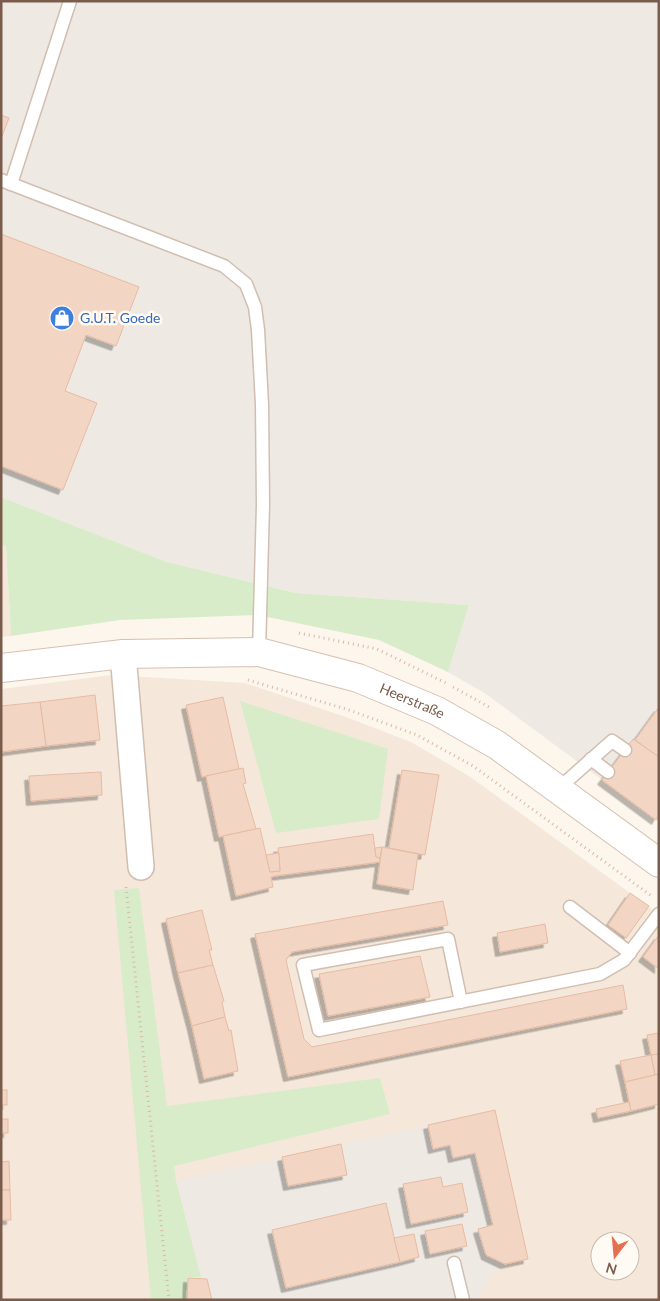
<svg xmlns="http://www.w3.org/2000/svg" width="660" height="1301" font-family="Lato,sans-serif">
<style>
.residential{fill:#f5e8da;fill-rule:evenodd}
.industrial{fill:#efe9e4}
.green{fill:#d8ecc9}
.building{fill:#f3d5c3;stroke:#e6bba3;filter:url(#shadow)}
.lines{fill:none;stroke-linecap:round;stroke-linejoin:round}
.lane-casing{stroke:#d1beb0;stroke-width:15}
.street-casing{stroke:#d1beb0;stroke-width:28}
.secondary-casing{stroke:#d6c0b0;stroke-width:30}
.path{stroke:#d9b8a5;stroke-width:3;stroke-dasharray:1 4;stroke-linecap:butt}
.lane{stroke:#fff;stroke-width:12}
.street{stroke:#fff;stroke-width:25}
.secondary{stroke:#fff;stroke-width:28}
.labels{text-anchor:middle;stroke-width:5;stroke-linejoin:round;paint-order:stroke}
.shop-label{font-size:14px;fill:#366cbe;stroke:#fffaf3;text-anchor:start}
.street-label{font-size:14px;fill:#7a5c4d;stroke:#fffaf3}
</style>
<defs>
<filter id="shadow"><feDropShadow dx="-4.5" dy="4.5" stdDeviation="0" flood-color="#0004"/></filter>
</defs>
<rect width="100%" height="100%" fill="#fdf6ec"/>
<g class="residential">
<path d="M 1,545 L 6,546 L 11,636 L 1,637 Z"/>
<path d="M 112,675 L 245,683 L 346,717 L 411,742 L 469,776 L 659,914 L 659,1300 L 1,1300 L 1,689 ZM 600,1241 L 630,1241 L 630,1271 L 600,1271 Z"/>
</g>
<g class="industrial">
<path d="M 1,1 L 659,1 L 659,822 L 486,694 L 448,672 L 469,605 L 296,593 L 167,562 L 1,497 Z"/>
<path d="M 495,1110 L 528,1259 L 500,1263 L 476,1300 L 186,1300 L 187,1277 L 201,1277 L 176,1181 Z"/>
</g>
<g class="green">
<path d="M 1,497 L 167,562 L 296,593 L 469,605 L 448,672 L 379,640 L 258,615 L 120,620 L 11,636 L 6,546 L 1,545 Z"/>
<path d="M 240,701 L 388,749 L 379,819 L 276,833 Z"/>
<path d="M 139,888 L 167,1106 L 380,1078 L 390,1114 L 174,1166 L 176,1181 L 201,1277 L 187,1277 L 186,1300 L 151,1300 L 114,890 Z"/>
</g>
<g class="building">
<path d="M 1,115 L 9,118 L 1,139 Z"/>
<path d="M 1,234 L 139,287 L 116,346 L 86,335 L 65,391 L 97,403 L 63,490 L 1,466 Z"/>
<path d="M 95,695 L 100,740 L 46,746 L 40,702 Z"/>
<path d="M 223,697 L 239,769 L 202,777 L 186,705 Z"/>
<path d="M 40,702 L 46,746 L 1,752 L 1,706 Z"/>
<path d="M 659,707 L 659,757 L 635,740 Z"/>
<path d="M 633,739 L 659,757 L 659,815 L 656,820 L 602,780 Z"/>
<path d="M 243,768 L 246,783 L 243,784 L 256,829 L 219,837 L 206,776 Z"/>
<path d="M 402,770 L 439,775 L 425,855 L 389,848 Z"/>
<path d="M 101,772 L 102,795 L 31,801 L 29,776 Z"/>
<path d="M 260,828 L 270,872 L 280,871 L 278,848 L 373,834 L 376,857 L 380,858 L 380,862 L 275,876 L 271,877 L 273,887 L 236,896 L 223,836 Z"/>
<path d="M 382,847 L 418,854 L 413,890 L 377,884 Z"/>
<path d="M 382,847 L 380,858 L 376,857 L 375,848 Z"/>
<path d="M 279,853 L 280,871 L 270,872 L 266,855 Z"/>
<path d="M 630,893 L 649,906 L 626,938 L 608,925 Z"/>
<path d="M 443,901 L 448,925 L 292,952 L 286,960 L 304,1039 L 312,1047 L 623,985 L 627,1009 L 288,1077 L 255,934 Z"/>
<path d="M 202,910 L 212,950 L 209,950 L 213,965 L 178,973 L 166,919 Z"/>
<path d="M 545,924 L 548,943 L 500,952 L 497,933 Z"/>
<path d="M 659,935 L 659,969 L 643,957 Z"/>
<path d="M 420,956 L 430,997 L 328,1016 L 319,974 Z"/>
<path d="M 213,965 L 224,1001 L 222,1002 L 225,1017 L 192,1026 L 178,973 Z"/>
<path d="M 225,1017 L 229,1031 L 231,1030 L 238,1071 L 204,1079 L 192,1026 Z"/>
<path d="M 659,1033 L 659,1054 L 651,1055 L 647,1035 Z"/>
<path d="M 659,1054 L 659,1074 L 655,1075 L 651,1055 Z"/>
<path d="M 651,1055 L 655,1075 L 625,1082 L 620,1061 Z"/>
<path d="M 659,1074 L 659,1104 L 631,1111 L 625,1082 Z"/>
<rect x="1" y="1090" width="6" height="15"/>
<path d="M 629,1102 L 631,1111 L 598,1118 L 596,1109 Z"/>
<path d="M 495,1110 L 528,1259 L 505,1264 L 486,1255 L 478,1229 L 493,1225 L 475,1153 L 453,1158 L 450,1145 L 433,1149 L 428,1125 Z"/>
<rect x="1" y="1119" width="7" height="14"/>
<path d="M 341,1144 L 347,1175 L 288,1186 L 282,1157 Z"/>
<path d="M 9,1161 L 10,1190 L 1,1190 L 1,1162 Z"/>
<path d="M 441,1177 L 443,1187 L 462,1183 L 468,1212 L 411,1224 L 403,1184 Z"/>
<path d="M 1,1190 L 10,1190 L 11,1220 L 1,1220 Z"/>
<path d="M 386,1203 L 400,1262 L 286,1288 L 272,1230 Z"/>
<path d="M 462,1224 L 467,1246 L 430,1254 L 425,1231 Z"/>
<path d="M 414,1234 L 419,1257 L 400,1262 L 394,1238 Z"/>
<path d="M 188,1278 L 207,1279 L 212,1300 L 187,1300 Z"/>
</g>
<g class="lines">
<defs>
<g id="lane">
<path d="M 1,180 L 224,266 L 246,284 L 255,307 L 258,330 L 262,404 L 263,505 L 259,652"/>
<path d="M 11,184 L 70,1"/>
<path d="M 591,759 L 608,772"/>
<path d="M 558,789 L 612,741 L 625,750"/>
<path d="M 570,907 L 630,953"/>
<path d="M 461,1002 L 448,939 L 303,965 L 319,1030 L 600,974 L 624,960 L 659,914"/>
<path d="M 454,1263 L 463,1300"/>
</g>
<path id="street" d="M 123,654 L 141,867"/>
<g id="secondary">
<path id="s1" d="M 1,668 L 123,654 L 259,652 L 358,678 L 437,711 L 497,745 L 659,863"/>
</g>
</defs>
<use href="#lane" class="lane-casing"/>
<use href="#street" class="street-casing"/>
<use href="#secondary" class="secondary-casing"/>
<g class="path">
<path d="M 299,633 L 377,649 L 448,684"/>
<path d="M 248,680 L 349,710 L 417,735 L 473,766 L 653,897"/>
<path d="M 453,687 L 489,707"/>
<path d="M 126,887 L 169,1300"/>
</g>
<use href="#lane" class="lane"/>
<use href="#street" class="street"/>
<use href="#secondary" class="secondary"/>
</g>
<defs>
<symbol id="shop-disc" viewBox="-11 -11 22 22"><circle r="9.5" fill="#3f7fe0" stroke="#fffaf3"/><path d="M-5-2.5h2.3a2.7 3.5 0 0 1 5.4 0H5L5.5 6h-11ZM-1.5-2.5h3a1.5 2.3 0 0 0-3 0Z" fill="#fff"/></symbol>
</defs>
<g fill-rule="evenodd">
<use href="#shop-disc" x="48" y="304" width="28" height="28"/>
</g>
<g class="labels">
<g class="shop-label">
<text x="80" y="323">G.U.T. Goede</text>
</g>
<g class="street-label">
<text dy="5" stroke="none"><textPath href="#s1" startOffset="420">Heerstraße</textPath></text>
</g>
</g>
<rect width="660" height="1301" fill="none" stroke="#7a5c4d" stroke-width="5"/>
<g transform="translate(615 1256) rotate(196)"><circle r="24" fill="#fffaf3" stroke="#cabbb1"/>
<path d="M0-4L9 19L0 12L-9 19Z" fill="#e76f51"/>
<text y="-8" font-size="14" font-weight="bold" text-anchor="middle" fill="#7a5c4d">N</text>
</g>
</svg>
